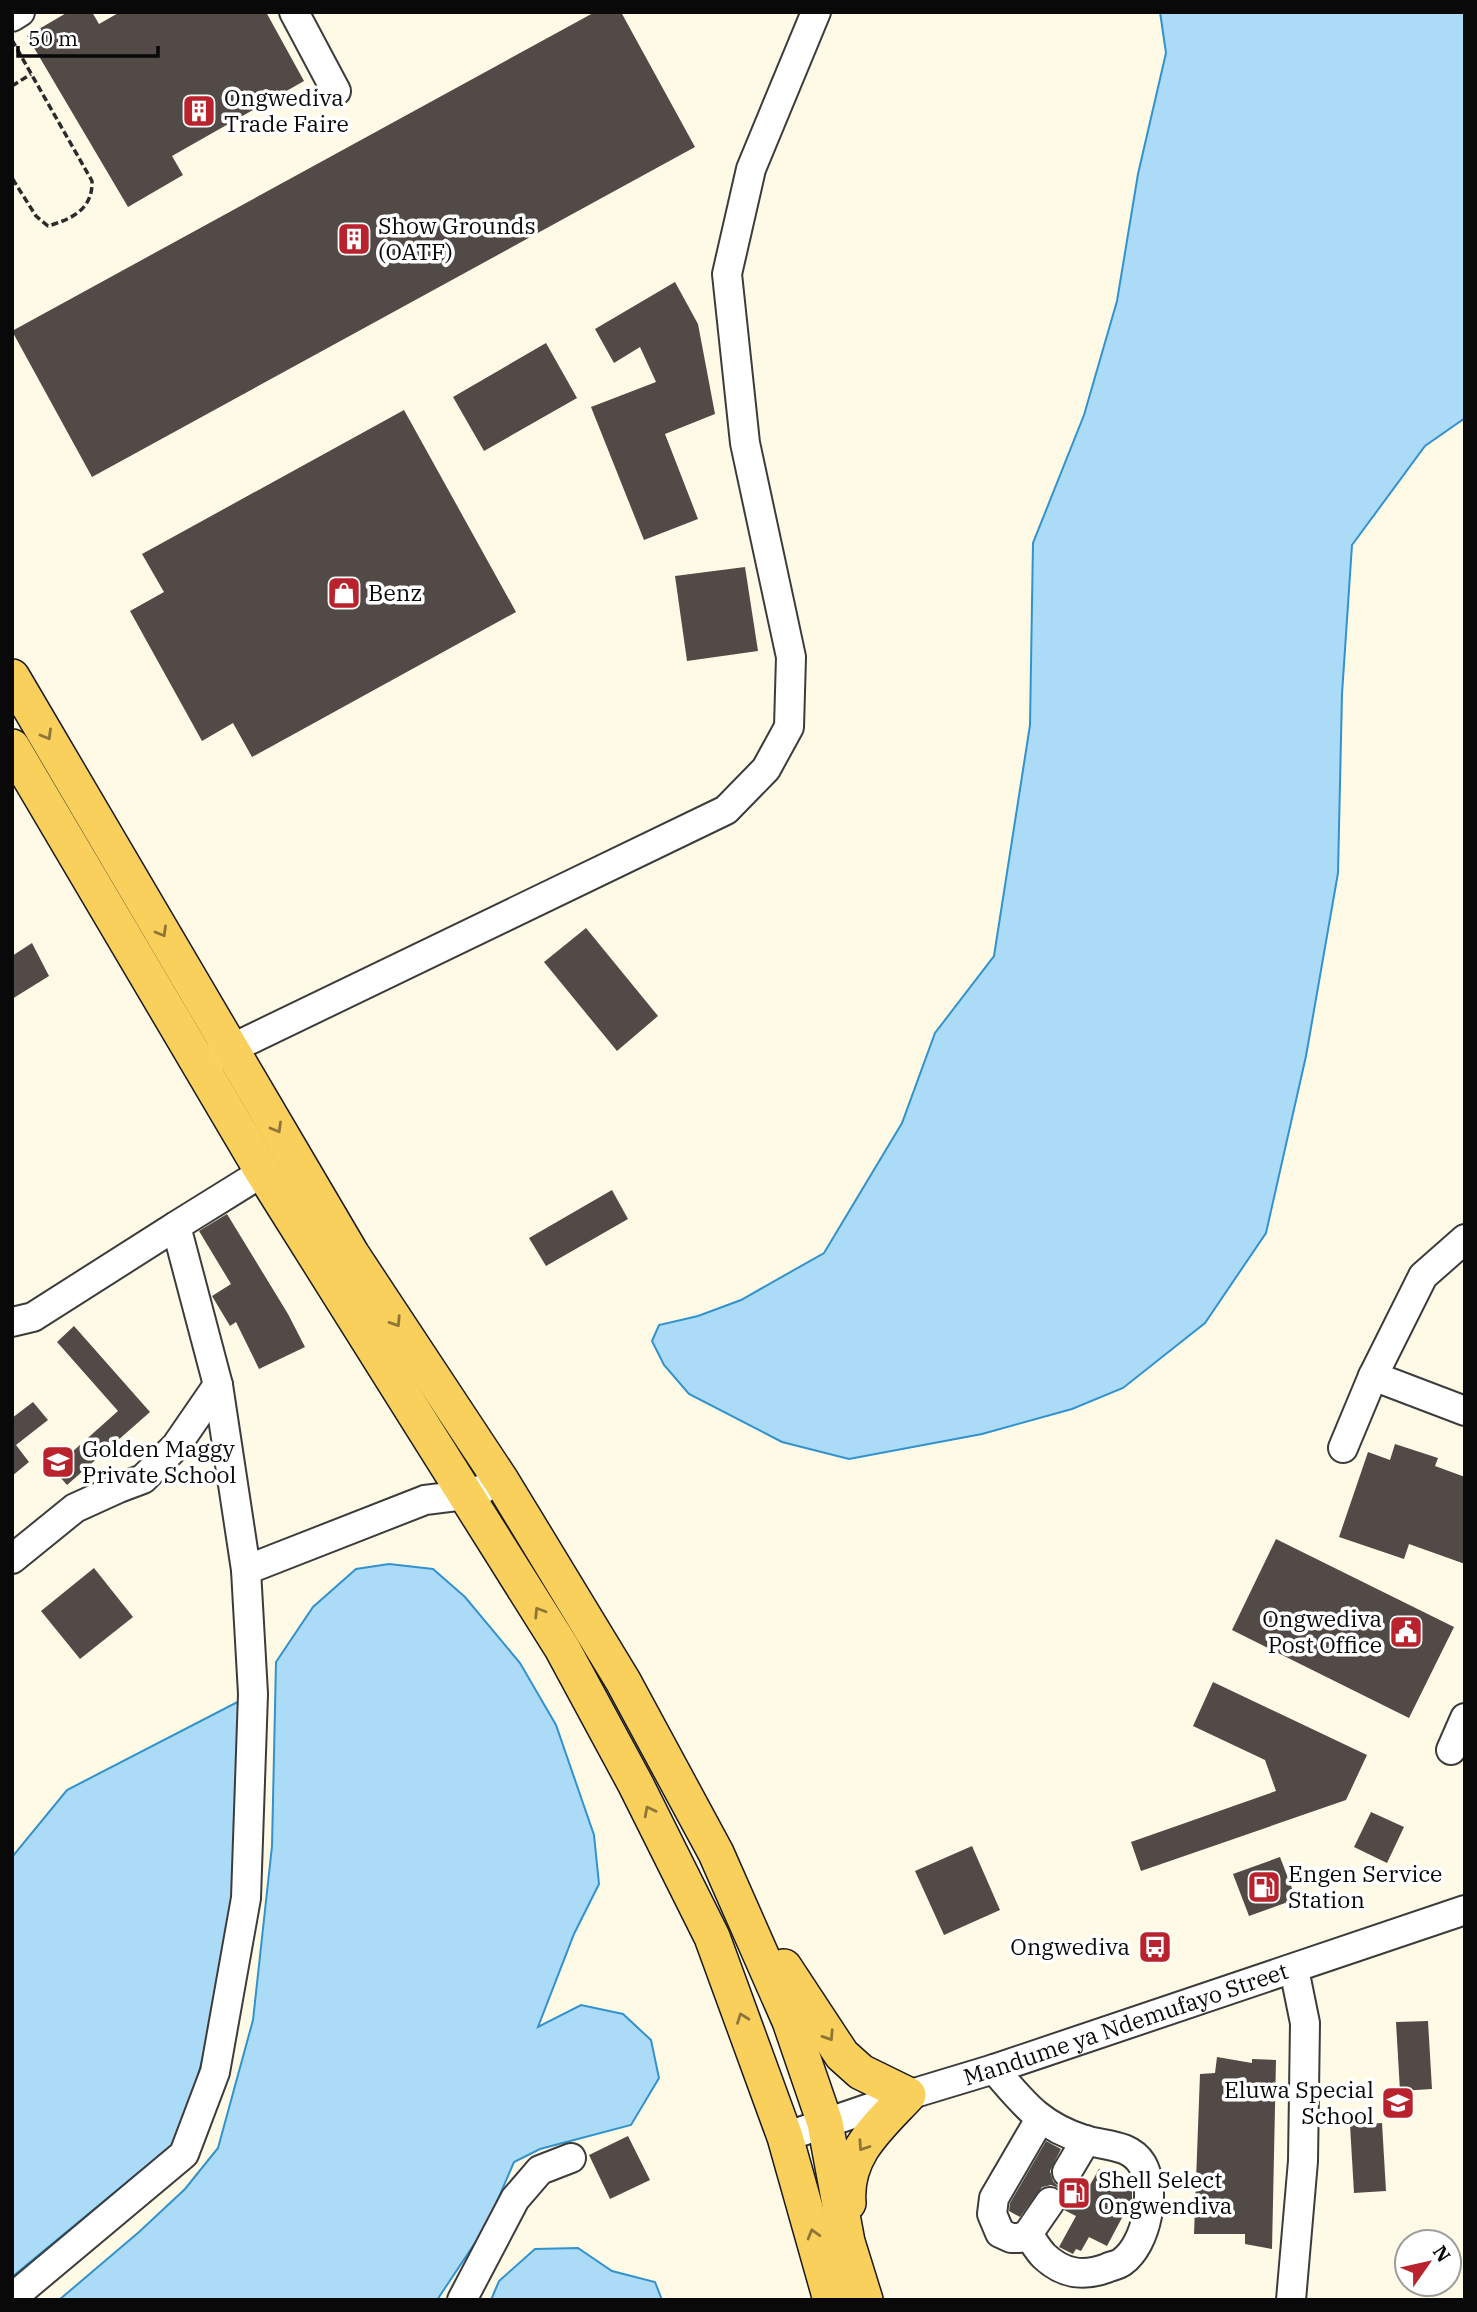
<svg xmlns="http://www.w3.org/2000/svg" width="1477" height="2312" font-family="'IBM Plex Serif',serif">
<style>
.water{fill:#abdbf6;stroke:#3292cd;stroke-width:2}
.building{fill:#524a46}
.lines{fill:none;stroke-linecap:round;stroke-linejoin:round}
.minor-casing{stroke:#3c3c3c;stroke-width:32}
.major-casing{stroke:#1a1a1a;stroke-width:38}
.path{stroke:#2b2b2b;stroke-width:3.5;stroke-dasharray:7 3.5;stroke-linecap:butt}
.minor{stroke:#fff;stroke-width:28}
.major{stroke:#f9d05c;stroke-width:35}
.oneway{stroke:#8d7637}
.labels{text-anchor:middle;stroke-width:7;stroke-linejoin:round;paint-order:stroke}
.poi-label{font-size:23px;fill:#090909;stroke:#fff;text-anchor:start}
.street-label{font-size:23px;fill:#090909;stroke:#fff}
</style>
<rect width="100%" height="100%" fill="#fffae6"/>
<g class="water">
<path d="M 1160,12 L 1465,12 L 1465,418 L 1425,446 L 1352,545 L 1342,694 L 1338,873 L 1306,1056 L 1266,1233 L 1205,1323 L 1123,1388 L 1072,1409 L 982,1434 L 849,1459 L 782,1442 L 689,1394 L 664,1365 L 652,1341 L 659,1325 L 698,1316 L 741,1300 L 824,1253 L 902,1123 L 935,1033 L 994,956 L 1030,725 L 1033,543 L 1084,415 L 1117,301 L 1138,174 L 1166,53 Z"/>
<path d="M 389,1564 L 433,1569 L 465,1597 L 520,1663 L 556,1725 L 594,1835 L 599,1884 L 574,1934 L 538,2027 L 581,2005 L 623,2014 L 651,2040 L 659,2078 L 631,2125 L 540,2149 L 514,2162 L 487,2225 L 437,2300 L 59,2300 L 139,2232 L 185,2189 L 218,2148 L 253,2020 L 272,1846 L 276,1662 L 313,1607 L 356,1569 Z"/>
<path d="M 253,1694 L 246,1898 L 196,2083 L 196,2125 L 12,2277 L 12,1857 L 67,1790 Z"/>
<path d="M 578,2248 L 612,2271 L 655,2282 L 662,2300 L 491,2300 L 499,2281 L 535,2249 Z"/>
</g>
<g class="building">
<path d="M 68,12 L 92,12 L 99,24 L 120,12 L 266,12 L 304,81 L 172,156 L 183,175 L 128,207 L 27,36 Z"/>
<path d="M 595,12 L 621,12 L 695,147 L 92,477 L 12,331 Z"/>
<path d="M 675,282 L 698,324 L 715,414 L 665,434 L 698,519 L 644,540 L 591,407 L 656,382 L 640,347 L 614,363 L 595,329 Z"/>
<path d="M 546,343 L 577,398 L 484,451 L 453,397 Z"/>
<path d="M 404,410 L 516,612 L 252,757 L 233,723 L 202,741 L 130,611 L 164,592 L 142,554 Z"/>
<path d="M 745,567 L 758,651 L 687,661 L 675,576 Z"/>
<path d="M 586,928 L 658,1016 L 617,1051 L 544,962 Z"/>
<path d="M 32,943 L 49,976 L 12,999 L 12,956 Z"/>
<path d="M 612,1190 L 628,1219 L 546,1266 L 529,1238 Z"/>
<path d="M 227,1214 L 288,1314 L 305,1347 L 259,1369 L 236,1322 L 230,1326 L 212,1296 L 231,1284 L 199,1231 Z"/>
<path d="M 74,1326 L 150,1412 L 67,1485 L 53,1469 L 118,1411 L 57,1342 Z"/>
<path d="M 33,1402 L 48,1420 L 16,1445 L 29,1462 L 12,1476 L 12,1418 Z"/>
<path d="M 1395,1444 L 1438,1458 L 1435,1466 L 1465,1477 L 1465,1564 L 1409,1544 L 1404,1559 L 1339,1537 L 1368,1452 L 1390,1460 Z"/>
<path d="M 1276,1539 L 1454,1627 L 1409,1718 L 1232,1630 Z"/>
<path d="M 94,1568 L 133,1617 L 80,1659 L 41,1611 Z"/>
<path d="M 1213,1682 L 1367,1755 L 1346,1800 L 1141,1871 L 1131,1842 L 1276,1791 L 1265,1760 L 1193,1726 Z"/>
<path d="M 1371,1812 L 1404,1827 L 1387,1863 L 1354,1847 Z"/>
<path d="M 972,1846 L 1000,1910 L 944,1935 L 915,1871 Z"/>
<path d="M 1280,1857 L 1296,1899 L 1249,1916 L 1233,1874 Z"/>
<path d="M 1428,2021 L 1432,2089 L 1400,2091 L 1396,2022 Z"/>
<path d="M 1217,2057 L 1252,2063 L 1252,2059 L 1276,2060 L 1272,2249 L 1245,2244 L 1245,2234 L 1194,2234 L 1200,2074 L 1215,2073 Z"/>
<path d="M 1382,2123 L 1386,2191 L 1354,2193 L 1350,2125 Z"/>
<path d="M 628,2136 L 650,2180 L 610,2199 L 589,2155 Z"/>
<path d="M 1046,2141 L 1061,2149 L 1050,2171 L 1053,2181 L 1059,2187 L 1067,2189 L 1074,2187 L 1082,2180 L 1090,2185 L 1099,2169 L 1132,2186 L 1132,2199 L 1107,2246 L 1089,2237 L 1081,2251 L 1076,2249 L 1073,2254 L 1059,2247 L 1076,2216 L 1064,2210 L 1067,2203 L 1065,2195 L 1059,2188 L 1051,2185 L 1042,2187 L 1020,2217 L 1009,2211 L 1010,2203 Z"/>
</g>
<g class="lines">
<defs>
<g id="minor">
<path d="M 294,12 L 336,91"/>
<path d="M 12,17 L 20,12"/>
<path d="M 214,1057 L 726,810 L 766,769 L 789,727 L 791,657 L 745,443 L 727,274 L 751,169 L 816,12"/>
<path d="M 12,1322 L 33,1317 L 176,1226"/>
<path d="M 1373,1376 L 1465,1411"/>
<path d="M 1343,1448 L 1373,1376 L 1423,1276 L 1465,1239"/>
<path d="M 12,1559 L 75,1508 L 119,1488 L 143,1479 L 176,1446 L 218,1385"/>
<path d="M 246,1570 L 218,1385 L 176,1226 L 263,1172"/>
<path d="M 1451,1750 L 1465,1718"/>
<path d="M 994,2069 C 1024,2104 1040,2126 1085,2140 C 1105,2146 1130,2144 1142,2164 C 1157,2190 1147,2244 1122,2262 C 1118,2265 1111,2266 1107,2268 C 1083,2277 1063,2274 1044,2256 C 1038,2250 1033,2241 1028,2234"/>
<path d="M 1040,2119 L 994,2198 L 992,2214 L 1000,2233 L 1011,2238 L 1020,2238 L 1028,2234 L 1050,2202"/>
<path id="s1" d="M 785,2137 L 908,2095 L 994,2069 L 1465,1910"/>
<path d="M 1067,2172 L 1086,2140"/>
<path d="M 12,2298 L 184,2154 L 215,2072 L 246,1898 L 253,1694 L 246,1570 L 425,1500 L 465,1495 L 483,1489"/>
<path d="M 462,2300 L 515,2199 L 540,2170 L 571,2158"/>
<path d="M 1291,2300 L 1303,2161 L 1305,2023 L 1294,1969"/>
</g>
<g id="major">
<path d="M 12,677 L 352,1255 L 502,1482 L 623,1681 L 716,1853 L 790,2021 L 825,2123 L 847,2242 L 865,2300"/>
<path d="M 12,747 L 263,1172 L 562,1648 L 635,1783 L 712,1937 L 785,2137 L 831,2300"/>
<path d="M 784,1967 L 842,2055 L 861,2072 L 908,2095 C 878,2127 844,2155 848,2203"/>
</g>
</defs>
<use href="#minor" class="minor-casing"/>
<use href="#major" class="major-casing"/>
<g class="path">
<path d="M 12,40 L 92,181 C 93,209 72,219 48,226 L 36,216 L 12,178"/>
<path d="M 12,86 L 31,74"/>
</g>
<use href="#minor" class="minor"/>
<use href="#major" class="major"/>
</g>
<defs><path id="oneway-chevron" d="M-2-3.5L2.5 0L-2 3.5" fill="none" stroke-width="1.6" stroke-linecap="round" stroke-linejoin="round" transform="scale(1.75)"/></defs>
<g class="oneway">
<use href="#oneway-chevron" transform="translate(47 735) rotate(60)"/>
<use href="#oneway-chevron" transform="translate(162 932) rotate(60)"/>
<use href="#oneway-chevron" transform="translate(277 1128) rotate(60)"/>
<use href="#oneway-chevron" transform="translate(396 1322) rotate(57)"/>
<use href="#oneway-chevron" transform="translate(539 1612) rotate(-122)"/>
<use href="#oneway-chevron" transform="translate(649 1811) rotate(-117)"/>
<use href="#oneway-chevron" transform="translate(742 2018) rotate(-110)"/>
<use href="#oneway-chevron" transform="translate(829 2036) rotate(57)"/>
<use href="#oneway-chevron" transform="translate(863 2146) rotate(124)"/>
<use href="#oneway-chevron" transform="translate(813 2234) rotate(-106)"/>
</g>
<defs>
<symbol id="building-square" viewBox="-11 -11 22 22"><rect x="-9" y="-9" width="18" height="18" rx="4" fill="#b8232d" stroke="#fff"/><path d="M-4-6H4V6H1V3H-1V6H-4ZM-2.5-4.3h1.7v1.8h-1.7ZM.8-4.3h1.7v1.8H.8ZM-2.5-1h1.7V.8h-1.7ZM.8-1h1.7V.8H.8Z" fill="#fff"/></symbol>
<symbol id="shop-square" viewBox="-11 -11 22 22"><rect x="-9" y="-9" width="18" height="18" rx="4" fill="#b8232d" stroke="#fff"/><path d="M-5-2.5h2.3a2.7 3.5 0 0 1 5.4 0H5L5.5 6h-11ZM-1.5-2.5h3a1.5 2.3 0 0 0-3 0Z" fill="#fff"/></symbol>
<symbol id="school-square" viewBox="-11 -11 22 22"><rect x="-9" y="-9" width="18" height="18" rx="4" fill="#b8232d" stroke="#fff"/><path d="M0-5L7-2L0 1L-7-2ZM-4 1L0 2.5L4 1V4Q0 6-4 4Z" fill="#fff"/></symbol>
<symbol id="civic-square" viewBox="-11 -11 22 22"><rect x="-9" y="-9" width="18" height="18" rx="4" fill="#b8232d" stroke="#fff"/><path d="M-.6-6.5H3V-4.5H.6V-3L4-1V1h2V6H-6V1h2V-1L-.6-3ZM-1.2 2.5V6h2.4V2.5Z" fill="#fff"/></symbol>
<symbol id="fuel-square" viewBox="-11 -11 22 22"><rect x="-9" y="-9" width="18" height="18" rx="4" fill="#b8232d" stroke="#fff"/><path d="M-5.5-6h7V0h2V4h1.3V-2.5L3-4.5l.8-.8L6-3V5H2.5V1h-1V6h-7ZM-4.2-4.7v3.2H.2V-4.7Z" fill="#fff"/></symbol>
<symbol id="bus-square" viewBox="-11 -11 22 22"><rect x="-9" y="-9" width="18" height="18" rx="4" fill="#b8232d" stroke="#fff"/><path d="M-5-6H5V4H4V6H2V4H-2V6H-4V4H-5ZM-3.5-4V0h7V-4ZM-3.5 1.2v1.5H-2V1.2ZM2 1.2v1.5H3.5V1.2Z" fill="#fff"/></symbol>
</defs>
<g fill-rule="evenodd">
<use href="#building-square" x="180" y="92" width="38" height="38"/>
<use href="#building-square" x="335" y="220" width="38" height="38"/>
<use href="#shop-square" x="325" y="574" width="38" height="38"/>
<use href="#school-square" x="39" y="1443" width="38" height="38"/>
<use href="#civic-square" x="1387" y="1613" width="38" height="38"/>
<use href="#fuel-square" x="1245" y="1868" width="38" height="38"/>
<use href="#bus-square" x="1136" y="1928" width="38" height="38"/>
<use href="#school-square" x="1379" y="2084" width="38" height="38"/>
<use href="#fuel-square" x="1055" y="2174" width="38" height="38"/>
</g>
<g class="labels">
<g class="poi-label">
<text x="224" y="106">Ongwediva<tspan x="224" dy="26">Trade Faire</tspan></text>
<text x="378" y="234">Show Grounds<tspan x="378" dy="26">(OATF)</tspan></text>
<text x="368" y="601">Benz</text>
<text x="82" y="1457">Golden Maggy<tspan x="82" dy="26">Private School</tspan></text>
<text x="1382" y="1627" text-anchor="end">Ongwediva<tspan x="1382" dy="26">Post Office</tspan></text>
<text x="1288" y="1882">Engen Service<tspan x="1288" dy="26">Station</tspan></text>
<text x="1130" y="1955" text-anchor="end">Ongwediva</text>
<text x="1374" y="2098" text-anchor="end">Eluwa Special<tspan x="1374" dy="26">School</tspan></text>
<text x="1098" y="2188">Shell Select<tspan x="1098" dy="26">Ongwendiva</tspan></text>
</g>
<g class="street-label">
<text dy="8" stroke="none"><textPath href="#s1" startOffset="359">Mandume ya Ndemufayo Street</textPath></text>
</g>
</g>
<rect width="1477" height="2312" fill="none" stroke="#090909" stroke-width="28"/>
<g transform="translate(1428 2263) rotate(56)"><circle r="33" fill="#ffffff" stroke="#9d9d9d" stroke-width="2"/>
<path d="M0-5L12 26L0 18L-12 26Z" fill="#b8232d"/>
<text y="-10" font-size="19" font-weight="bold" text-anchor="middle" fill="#090909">N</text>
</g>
<path d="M18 46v10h140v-10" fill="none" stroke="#090909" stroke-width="3.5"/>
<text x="28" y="46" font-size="21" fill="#090909" stroke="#ffffff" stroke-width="5" paint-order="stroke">50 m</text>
</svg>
